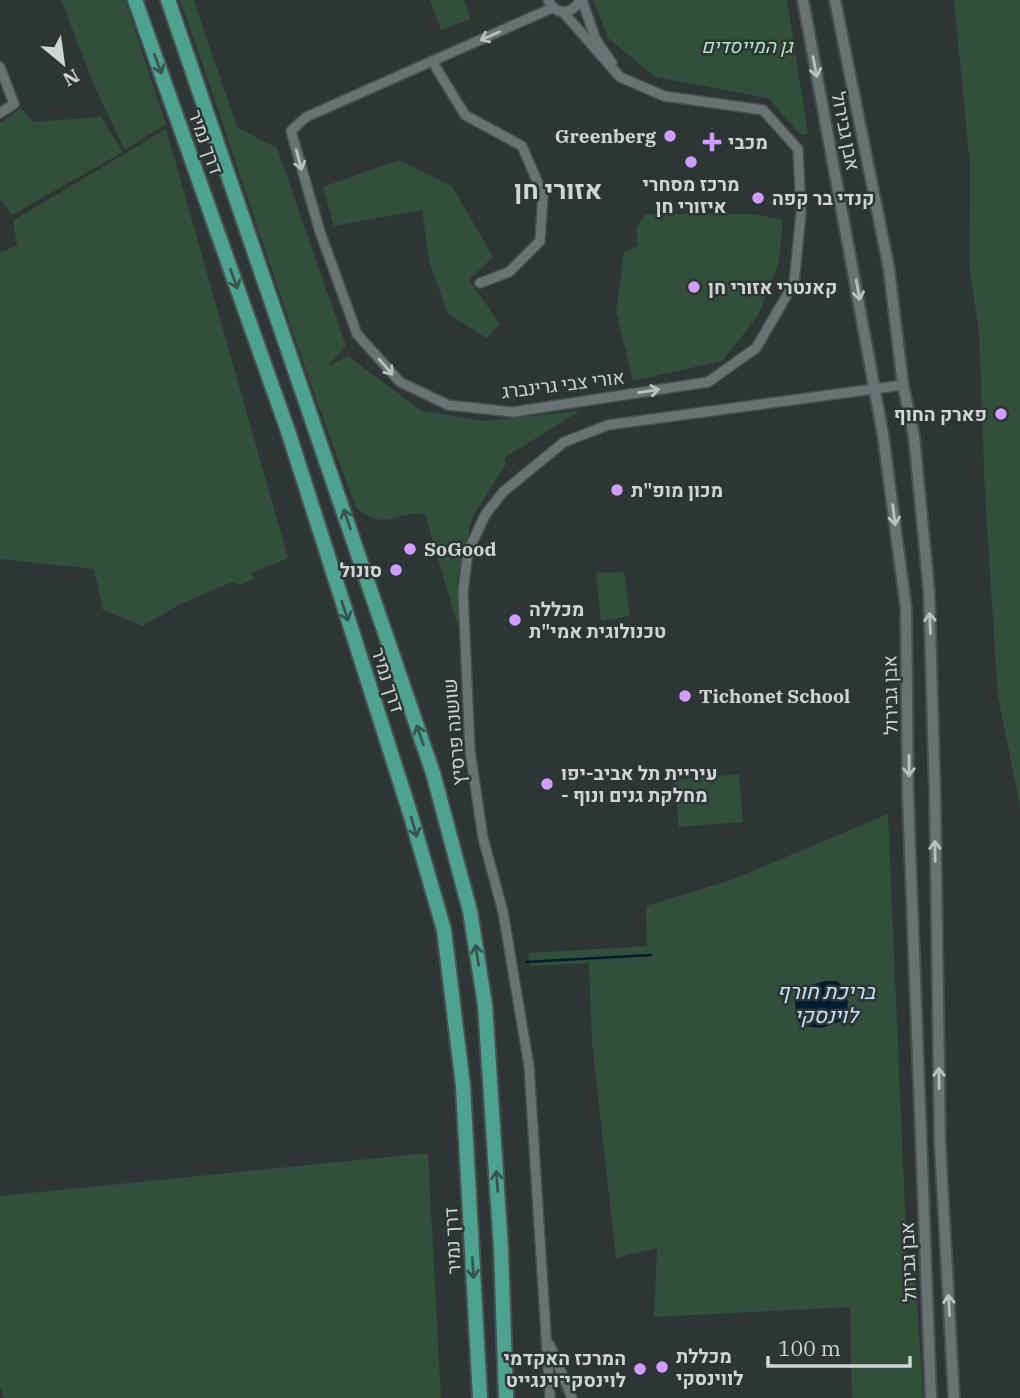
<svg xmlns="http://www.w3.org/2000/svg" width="1020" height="1398" font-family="'IBM Plex Serif',Heebo,serif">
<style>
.green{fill:#324f3c}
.water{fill:#001d30}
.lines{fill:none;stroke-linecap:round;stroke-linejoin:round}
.stream{stroke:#001d30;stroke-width:2.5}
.minor-casing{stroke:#495050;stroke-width:12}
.tertiary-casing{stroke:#495050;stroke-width:14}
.trunk-casing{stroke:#495050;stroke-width:18}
.minor{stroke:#6a7373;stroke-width:9}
.tertiary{stroke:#6a7373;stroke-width:10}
.trunk{stroke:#4ea390;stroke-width:14}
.oneway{stroke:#bbc1c1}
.oneway2{stroke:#375650}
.poi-dot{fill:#d19dfe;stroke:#2d3535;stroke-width:2.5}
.labels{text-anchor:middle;stroke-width:5;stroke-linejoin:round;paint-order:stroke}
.park-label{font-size:19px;font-style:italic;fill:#ade8bf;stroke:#2d3535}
.street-label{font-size:19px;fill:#cfd4d4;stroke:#2d3535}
.poi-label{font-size:19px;font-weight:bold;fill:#cfd4d4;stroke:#2d3535;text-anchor:start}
.water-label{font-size:21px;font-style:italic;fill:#c2e2fc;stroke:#2d3535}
.district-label{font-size:26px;font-weight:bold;fill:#cfd4d4;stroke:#2d3535}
</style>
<rect width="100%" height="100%" fill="#2d3535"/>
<g class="green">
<path d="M 61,0 L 125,0 L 166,124 L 125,150 L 96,90 Z"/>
<path d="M 180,0 L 194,0 L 237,127 L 277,148 L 346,346 L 327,367 L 348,356 L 422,411 L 484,421 L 580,411 L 504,458 L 506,464 L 473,516 L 457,580 L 458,627 L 425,514 C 392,511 386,533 356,507 C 292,340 240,169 180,0 Z"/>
<path d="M 430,0 L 464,0 L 471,19 L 441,30 Z"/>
<path d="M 593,0 L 787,0 L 808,134 L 801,135 L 768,98 L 655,77 L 608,38 Z"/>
<path d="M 954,0 L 1020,0 L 1020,806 L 998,697 L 985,497 L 979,332 L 969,265 L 970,166 Z"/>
<path d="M 21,108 L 33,122 L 101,117 L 123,152 L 12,215 L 0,199 L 0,123 Z"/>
<path d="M 166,129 L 288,558 L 250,574 L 255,578 L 241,585 L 232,582 L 179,605 L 143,626 L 103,610 L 94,569 L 0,559 L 0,253 L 17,245 L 13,221 Z"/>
<path d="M 399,160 L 452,186 L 493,257 L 469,280 L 500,324 L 487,338 L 448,314 L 429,261 L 422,210 L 334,226 L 323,187 Z"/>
<path d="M 645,214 L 754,214 L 783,220 L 779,262 L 758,316 L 722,361 L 633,381 L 616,312 L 624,252 L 638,246 L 636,229 Z"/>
<path d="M 624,572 L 630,616 L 601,621 L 596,573 Z"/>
<path d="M 739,774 L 743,822 L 679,827 L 674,780 Z"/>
<path d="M 888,814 L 908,1279 L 916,1284 L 923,1398 L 852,1398 L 850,1307 L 654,1317 L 657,1248 L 616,1258 L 592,1043 L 589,963 L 530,966 L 528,953 L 647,946 L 646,906 L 731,880 Z"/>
<path d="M 428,1153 L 441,1398 L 4,1398 L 0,1386 L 0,1196 Z"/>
</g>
<path class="water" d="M 825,981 L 837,981 C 850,993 849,1004 845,1020 L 821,1028 L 802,1026 L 796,1018 L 795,999 L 806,987 Z"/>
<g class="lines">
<path class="stream" d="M 526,962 L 651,955"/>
<defs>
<g id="minor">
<path d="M 548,0 C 556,16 572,15 580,0"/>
<path d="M 582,0 L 596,40 L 612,63"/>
<path d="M 552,8 L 306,117 L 291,131 L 320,232 L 357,334 L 400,382 L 448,405 L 513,412 L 708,382 L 756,348 L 794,283 L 801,213 L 798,149 L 763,110 L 664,96 L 620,77 L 563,12"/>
<path d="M 432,61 L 465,115 L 522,146 L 543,195 L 540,241 L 509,272 L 480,283"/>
<path d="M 0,67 L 14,104 L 0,113"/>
<path d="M 550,1345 L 572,1398"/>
<path d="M 550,1398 L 529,1066 L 503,912 L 483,838 L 470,751 L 463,592 L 468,552 L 485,515 L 503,492 L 564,442 L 608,425 L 903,385"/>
</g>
<g id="tertiary">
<path d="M 803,0 L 883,435 L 906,608 L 908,797 L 931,1398"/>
<path d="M 835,0 L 889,269 L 903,385 L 914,436 L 929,591 L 935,796 L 940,1144 L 954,1398"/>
</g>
<g id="trunk">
<path d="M 135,0 L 288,431 L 411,816 L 444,930 L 463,1086 L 480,1398"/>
<path d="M 168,0 L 433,773 L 470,911 L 485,1005 L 501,1249 L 506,1398"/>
</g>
</defs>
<use href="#minor" class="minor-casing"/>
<use href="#tertiary" class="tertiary-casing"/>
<use href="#trunk" class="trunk-casing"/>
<use href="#minor" class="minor"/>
<use href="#tertiary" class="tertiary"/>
<use href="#trunk" class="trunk"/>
</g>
<defs><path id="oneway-shaft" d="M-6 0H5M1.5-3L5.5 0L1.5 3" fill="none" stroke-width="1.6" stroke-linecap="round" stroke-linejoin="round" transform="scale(1.75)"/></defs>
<g class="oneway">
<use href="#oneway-shaft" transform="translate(490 36) rotate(156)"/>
<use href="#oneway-shaft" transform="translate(815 67) rotate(79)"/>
<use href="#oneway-shaft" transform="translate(299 160) rotate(75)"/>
<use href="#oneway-shaft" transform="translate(858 290) rotate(80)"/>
<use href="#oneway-shaft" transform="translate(386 367) rotate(49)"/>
<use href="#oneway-shaft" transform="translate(649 391) rotate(-9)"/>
<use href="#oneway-shaft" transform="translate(894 515) rotate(83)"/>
<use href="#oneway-shaft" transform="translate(930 623) rotate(-92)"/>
<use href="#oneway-shaft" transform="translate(909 766) rotate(90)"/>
<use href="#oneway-shaft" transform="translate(935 851) rotate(-91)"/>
<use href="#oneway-shaft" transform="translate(939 1078) rotate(-91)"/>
<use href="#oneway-shaft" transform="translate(949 1305) rotate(-93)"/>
</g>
<g class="oneway2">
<use href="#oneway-shaft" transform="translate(158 64) rotate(70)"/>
<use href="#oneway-shaft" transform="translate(234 279) rotate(70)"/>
<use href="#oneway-shaft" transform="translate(347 519) rotate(-109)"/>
<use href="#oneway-shaft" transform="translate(345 611) rotate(72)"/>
<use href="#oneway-shaft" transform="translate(420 735) rotate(-109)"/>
<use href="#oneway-shaft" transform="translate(414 827) rotate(74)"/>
<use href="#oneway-shaft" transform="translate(477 955) rotate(-99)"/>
<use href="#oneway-shaft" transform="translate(497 1181) rotate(-94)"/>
<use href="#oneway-shaft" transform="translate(473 1268) rotate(87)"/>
</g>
<g class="poi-dot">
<circle cx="670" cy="136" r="7"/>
<path d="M708.5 131.5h7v7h7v7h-7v7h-7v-7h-7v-7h7z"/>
<circle cx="691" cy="162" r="7"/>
<circle cx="758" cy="198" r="7"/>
<circle cx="694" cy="287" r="7"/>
<circle cx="1001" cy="414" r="7"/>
<circle cx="617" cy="490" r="7"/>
<circle cx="410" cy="549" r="7"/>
<circle cx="396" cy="570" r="7"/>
<circle cx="515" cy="620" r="7"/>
<circle cx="685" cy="696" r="7"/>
<circle cx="547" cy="784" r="7"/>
<circle cx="662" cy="1367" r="7"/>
<circle cx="640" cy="1369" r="7"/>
</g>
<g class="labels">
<g class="park-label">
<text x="747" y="53">גן המייסדים</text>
</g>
<g class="street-label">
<text transform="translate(846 131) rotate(79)" y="7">אבן גבירול</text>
<text transform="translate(206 142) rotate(70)" y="7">דרך נמיר</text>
<text transform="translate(563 384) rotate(-7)" y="7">אורי צבי גרינברג</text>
<text transform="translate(388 680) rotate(72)" y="7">דרך נמיר</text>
<text transform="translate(890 695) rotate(-91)" y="7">אבן גבירול</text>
<text transform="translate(454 732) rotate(-95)" y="7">שושנה פרסיץ</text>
<text transform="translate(452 1241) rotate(-93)" y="7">דרך נמיר</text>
<text transform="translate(908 1262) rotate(-92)" y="7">אבן גבירול</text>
</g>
<g class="poi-label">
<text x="656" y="143" text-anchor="end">Greenberg</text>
<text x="728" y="149">מכבי</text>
<text x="691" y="191" text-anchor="middle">מרכז מסחרי<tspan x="691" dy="22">איזורי חן</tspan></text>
<text x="772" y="205">קנדי בר קפה</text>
<text x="708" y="294">קאנטרי אזורי חן</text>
<text x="987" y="421" text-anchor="end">פארק החוף</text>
<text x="631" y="497">מכון מופ"ת</text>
<text x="424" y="556">SoGood</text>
<text x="382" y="577" text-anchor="end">סונול</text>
<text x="529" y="616">מכללה<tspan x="529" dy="22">טכנולוגית אמי"ת</tspan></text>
<text x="699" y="703">Tichonet School</text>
<text x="561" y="780">עיריית תל אביב-יפו<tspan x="561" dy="22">- מחלקת גנים ונוף</tspan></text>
<text x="676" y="1363">מכללת<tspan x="676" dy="22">לווינסקי</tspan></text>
<text x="626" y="1365" text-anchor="end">המרכז האקדמי<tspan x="626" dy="22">לוינסקי־וינגייט</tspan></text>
</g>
<g class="water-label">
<text x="826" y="999">בריכת חורף<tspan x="826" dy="24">לוינסקי</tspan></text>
</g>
<g class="district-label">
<text x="558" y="199">אזורי חן</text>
</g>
</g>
<g transform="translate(63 63) rotate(151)" stroke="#2d3535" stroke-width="5" paint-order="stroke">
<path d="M0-5L12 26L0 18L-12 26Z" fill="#cfd4d4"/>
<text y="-10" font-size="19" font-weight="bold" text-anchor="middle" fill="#cfd4d4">N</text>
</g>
<path d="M768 1356v10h142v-10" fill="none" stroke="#cfd4d4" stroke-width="3.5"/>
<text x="778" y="1356" font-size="21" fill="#cfd4d4" stroke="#2d3535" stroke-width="5" paint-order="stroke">100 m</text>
</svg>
